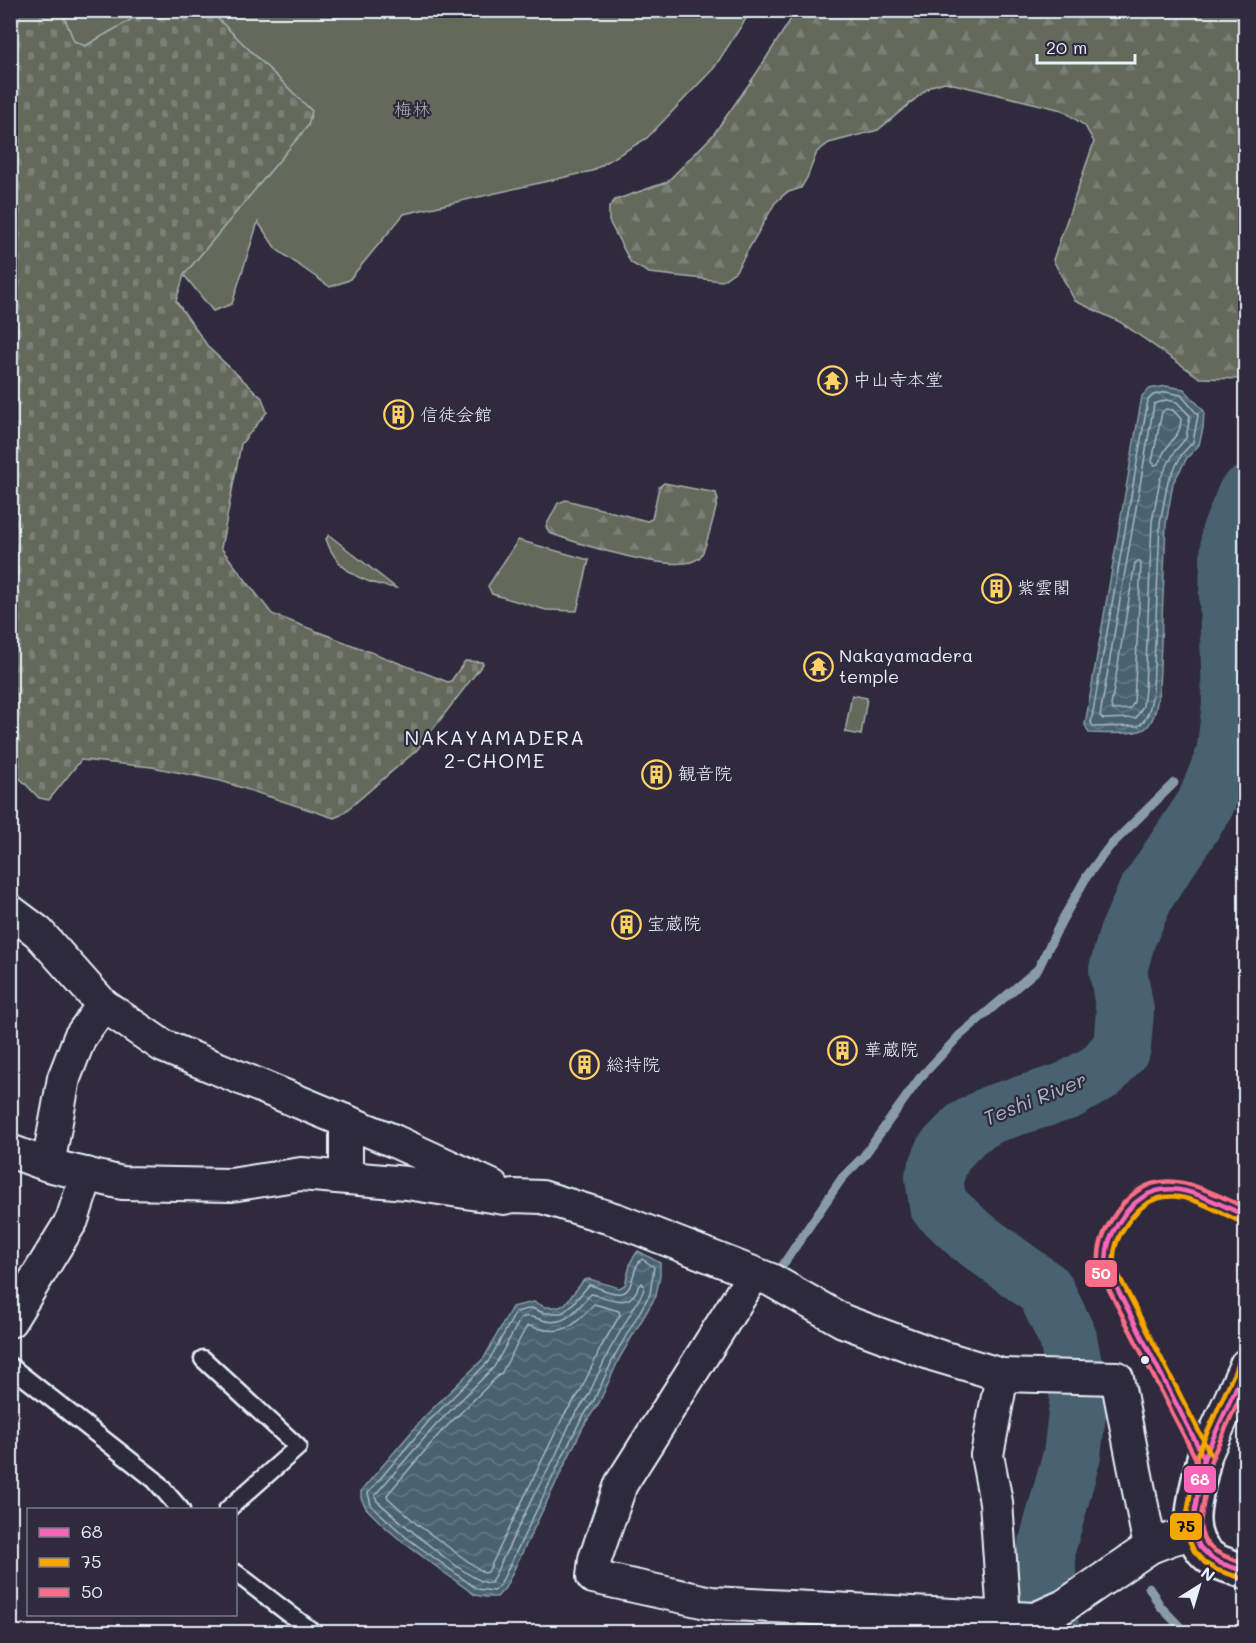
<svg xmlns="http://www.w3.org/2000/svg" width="1256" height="1643" font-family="Mali,'Klee One',sans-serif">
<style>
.forest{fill:url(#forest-firs);stroke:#a6aeaa;stroke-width:1.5}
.cemetery{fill:url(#cemetery-stones);stroke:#a6aeaa;stroke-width:1.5}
.garden{fill:#646a5c;stroke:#a6aeaa;stroke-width:1.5}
.water{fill:url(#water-waves);stroke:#899ba7;stroke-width:1.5}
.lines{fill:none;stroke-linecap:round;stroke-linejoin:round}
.shore{stroke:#a8b8c2;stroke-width:1.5}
.stream{stroke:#899ba7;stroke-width:9}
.river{stroke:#496271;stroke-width:58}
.service-casing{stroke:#e8f1f8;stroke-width:21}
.minor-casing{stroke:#e8f1f8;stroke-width:36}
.tertiary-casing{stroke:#e8f1f8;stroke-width:38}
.service{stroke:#2f2a3d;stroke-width:16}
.minor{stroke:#2f2a3d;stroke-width:32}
.tertiary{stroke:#2f2a3d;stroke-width:33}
.bus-1-casing{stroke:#2f2a3d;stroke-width:9}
.bus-2-casing{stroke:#2f2a3d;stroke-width:9}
.bus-3-casing{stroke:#2f2a3d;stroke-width:9}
.bus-1{stroke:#fa66b7;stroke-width:4.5}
.bus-2{stroke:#f7a600;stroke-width:4.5}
.bus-3{stroke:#fb6d88;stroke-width:4.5}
.bus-dot{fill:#e8f1f8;stroke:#2f2a3d;stroke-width:2}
.labels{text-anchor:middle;stroke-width:4.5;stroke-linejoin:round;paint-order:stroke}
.park-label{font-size:18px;fill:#adb4b2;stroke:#2f2a3d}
.poi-label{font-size:18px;fill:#e8f1f8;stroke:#2f2a3d;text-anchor:start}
.neighbourhood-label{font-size:20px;letter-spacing:1.5px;fill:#e8f1f8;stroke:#2f2a3d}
.water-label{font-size:20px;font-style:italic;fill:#a8b8c2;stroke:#2f2a3d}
.line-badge{stroke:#2f2a3d;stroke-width:2}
.badge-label{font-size:16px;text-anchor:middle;font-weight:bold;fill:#fff}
.pale-badge-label{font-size:16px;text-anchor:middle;font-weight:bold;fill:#111}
</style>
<defs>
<pattern id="forest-firs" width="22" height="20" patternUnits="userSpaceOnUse" patternTransform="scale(1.5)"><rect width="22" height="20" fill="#646a5c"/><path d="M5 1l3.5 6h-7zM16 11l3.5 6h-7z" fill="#7a8074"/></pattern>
<pattern id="cemetery-stones" width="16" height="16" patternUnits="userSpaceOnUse" patternTransform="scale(1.5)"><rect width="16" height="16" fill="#646a5c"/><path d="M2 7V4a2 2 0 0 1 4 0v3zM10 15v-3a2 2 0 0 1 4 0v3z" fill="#7a8074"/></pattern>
<pattern id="water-waves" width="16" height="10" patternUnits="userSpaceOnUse" patternTransform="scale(1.5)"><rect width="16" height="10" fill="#496271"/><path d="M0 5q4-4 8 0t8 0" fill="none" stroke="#637986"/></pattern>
</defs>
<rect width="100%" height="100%" fill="#2f2a3d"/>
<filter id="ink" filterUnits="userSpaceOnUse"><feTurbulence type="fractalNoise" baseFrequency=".0167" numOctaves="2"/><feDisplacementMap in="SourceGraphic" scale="12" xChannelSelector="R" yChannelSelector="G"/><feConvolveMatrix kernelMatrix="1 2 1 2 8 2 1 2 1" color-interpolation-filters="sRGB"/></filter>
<g filter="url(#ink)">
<g class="forest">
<path d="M 796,11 L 1245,11 L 1245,379 L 1200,378 L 1120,322 L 1075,301 L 1053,260 L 1094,142 L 1085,126 L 1062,110 L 945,82 L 931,86 L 878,130 L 829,143 L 817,152 L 807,178 L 801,188 L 786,193 L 775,203 L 736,271 L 722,281 L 649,273 L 631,263 L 609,221 L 609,207 L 615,200 L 667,182 L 713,135 L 756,74 Z"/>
<path d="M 664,483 L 716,493 L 718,500 C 715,511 706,551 700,557 C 682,578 574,542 549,533 L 546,526 L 558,503 L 566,500 L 647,521 L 652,519 L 659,487 Z"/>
</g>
<path class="cemetery" d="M 10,11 L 62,11 L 74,41 L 85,46 L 146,11 L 210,11 L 312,111 L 308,126 L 184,275 L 176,301 L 209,348 L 262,398 L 267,412 L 241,444 L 221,548 L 272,614 L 448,682 L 451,681 L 465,661 L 482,662 L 483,664 L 417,750 L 341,815 L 334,818 L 221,781 L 152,767 L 81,760 L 49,800 L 39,798 L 11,769 Z"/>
<g class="garden">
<path d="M 62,11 L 146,11 L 85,46 L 74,41 Z"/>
<path d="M 210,11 L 751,11 L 714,68 L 647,138 L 592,171 L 404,214 L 349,280 L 330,287 L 276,249 L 258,222 L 232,304 L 213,311 L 184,275 L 308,126 L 312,111 Z"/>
<path d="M 329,535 L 396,588 C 365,584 336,571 326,539 Z"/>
<path d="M 518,540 L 589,560 L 577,611 L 546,610 L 492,594 L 488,586 Z"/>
<path d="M 852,695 L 867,698 L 861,735 L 845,732 Z"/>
</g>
<g class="water">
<path d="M 1166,386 L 1184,389 L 1204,411 L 1203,428 L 1199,445 L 1187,458 L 1173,483 L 1166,524 L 1159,690 C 1157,702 1156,718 1147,727 C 1139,736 1102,733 1089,733 L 1085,725 L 1142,396 L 1149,389 Z"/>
<path d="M 638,1251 L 660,1263 L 660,1275 L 656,1296 L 620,1357 L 599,1403 L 584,1425 L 505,1588 L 497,1597 L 486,1597 L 475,1595 L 404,1543 L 385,1527 L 366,1508 L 361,1498 L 361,1491 L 425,1416 L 484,1358 L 512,1307 L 534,1302 L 545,1307 L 560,1307 L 565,1304 L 584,1280 L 589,1279 L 619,1288 L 625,1285 L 631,1261 Z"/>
</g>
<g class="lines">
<g class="shore">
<path d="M 1166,392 L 1181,395 L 1198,415 L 1193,442 L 1182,454 L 1168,481 L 1160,523 L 1153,690 C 1151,702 1150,719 1138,726 L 1094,727 L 1091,723 L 1148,400 L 1153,395 Z"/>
<path d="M 1166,400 L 1177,402 L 1190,416 L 1186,438 L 1175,451 L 1160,479 L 1152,522 L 1145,689 L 1143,706 L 1136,718 L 1103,719 L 1100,716 L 1154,404 Z"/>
<path d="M 1166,409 L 1173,410 L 1181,419 C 1181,432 1175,436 1168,446 C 1164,451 1161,458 1158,464 L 1155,465 L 1152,462 L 1162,412 Z"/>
<path d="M 1139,561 L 1141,564 L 1134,702 L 1130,709 L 1113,710 L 1111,706 L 1135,563 Z"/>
<path d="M 642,1259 L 654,1267 L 650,1294 L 615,1355 L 594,1400 L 579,1423 L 500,1585 L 494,1591 L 477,1589 L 407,1538 L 371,1505 L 368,1493 L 429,1421 L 488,1362 L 516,1312 L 532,1308 L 544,1313 L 562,1313 L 570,1307 L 589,1285 C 598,1287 607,1292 616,1293 C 636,1297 630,1267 642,1259 Z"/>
<path d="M 642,1283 L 644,1286 L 643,1292 L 609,1351 L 588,1396 L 572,1419 L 555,1457 L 534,1495 L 491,1583 C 473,1586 394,1516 377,1501 L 375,1495 L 435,1426 L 494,1367 L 521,1318 C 529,1315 531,1317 539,1319 C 565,1329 576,1310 591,1294 C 610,1297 630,1312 639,1285 Z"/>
<path d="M 594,1304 L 619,1311 L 620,1315 L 601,1347 L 580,1392 L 564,1415 L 488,1572 L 484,1573 L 418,1525 L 388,1498 L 387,1495 L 441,1432 L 502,1372 L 527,1326 C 532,1326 535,1328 541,1329 C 569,1335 577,1322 594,1304 Z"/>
</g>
<g class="stream">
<path d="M 780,1269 L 842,1178 L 863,1157 L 919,1079 L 959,1036 L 1038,969 L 1061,922 L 1087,876 L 1109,847 L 1174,783"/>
<path d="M 1149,1587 L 1160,1606 L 1185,1632"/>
</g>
<path class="river" d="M 1050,1630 L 1046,1550 L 1072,1455 L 1079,1397 L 1068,1338 L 1045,1290 L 970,1235 L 938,1205 L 934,1177 L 944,1152 L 966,1129 L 992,1114 L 1067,1091 L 1102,1071 L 1122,1047 L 1125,1011 L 1118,970 L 1127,937 L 1146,894 L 1205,805 L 1225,755 L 1231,705 L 1228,593 L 1230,534 L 1246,495"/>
<defs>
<g id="service">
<path d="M 203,1359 L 298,1447 L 227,1510"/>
<path d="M 10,1366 L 155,1480 L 181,1510"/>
<path d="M 1204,1458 L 1108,1271 C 1102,1254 1109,1238 1118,1223 C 1151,1163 1197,1195 1246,1216"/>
<path d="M 236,1573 L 313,1632"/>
</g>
<g id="minor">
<path d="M 10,911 L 38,932 L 103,1005 L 80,1037 L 64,1078 L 48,1165"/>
<path d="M 103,1005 L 163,1046 L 394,1141 L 492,1186"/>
<path d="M 346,1121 L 346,1177"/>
<path d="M 10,1151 L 48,1165 L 122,1183 L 231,1185 L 301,1174 L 407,1183 L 504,1198 L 513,1196 L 542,1197 L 617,1220 L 771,1280 L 843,1321 L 935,1355 L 1002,1375 L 987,1455 L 996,1502 L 1004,1617"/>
<path d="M 754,1274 L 621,1484 L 595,1559 L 593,1577 L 711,1603 L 1035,1619 L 1064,1606 L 1150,1547 L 1171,1539 L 1193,1533"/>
<path d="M 10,1321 L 72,1220 L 87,1174"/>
<path d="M 1002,1375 L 1117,1378 L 1150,1547"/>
<path d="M 1204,1458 L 1246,1365"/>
</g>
<path id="tertiary" d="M 1204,1458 C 1198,1489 1179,1535 1211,1558 C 1221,1565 1234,1567 1246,1572"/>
</defs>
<use href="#service" class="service-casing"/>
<use href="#minor" class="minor-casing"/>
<use href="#tertiary" class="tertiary-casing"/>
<use href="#service" class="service"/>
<use href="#minor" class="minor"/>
<use href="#tertiary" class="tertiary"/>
<defs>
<g id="bus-1">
<path d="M 1246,1366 L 1204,1458 L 1193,1521 L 1193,1533 L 1200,1547 L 1210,1557 L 1220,1563 L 1246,1572"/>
<path d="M 1204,1458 L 1108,1271 C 1103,1253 1109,1237 1119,1222 C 1155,1166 1197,1194 1246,1216"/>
</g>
<g id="bus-2">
<path d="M 1239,1362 L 1197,1455 L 1186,1520 L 1186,1533 L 1194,1551 L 1205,1563 L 1217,1570 L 1244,1579"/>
<path d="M 1211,1455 L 1115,1268 C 1111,1253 1117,1238 1126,1225 C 1160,1174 1199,1203 1243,1223"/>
</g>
<g id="bus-3">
<path d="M 1246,1384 L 1211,1460 L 1200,1522 C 1200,1550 1223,1556 1246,1564"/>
<path d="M 1197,1461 L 1101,1274 C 1096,1256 1100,1238 1110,1222 C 1148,1158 1192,1183 1246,1208"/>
</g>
</defs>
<use href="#bus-1" class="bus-1-casing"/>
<use href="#bus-2" class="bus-2-casing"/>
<use href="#bus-3" class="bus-3-casing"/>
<use href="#bus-1" class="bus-1"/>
<use href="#bus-2" class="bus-2"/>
<use href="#bus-3" class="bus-3"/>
</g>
</g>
<defs>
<symbol id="temple-ring" viewBox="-11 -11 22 22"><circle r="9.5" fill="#2f2a3d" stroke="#ffd166" stroke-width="1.5"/><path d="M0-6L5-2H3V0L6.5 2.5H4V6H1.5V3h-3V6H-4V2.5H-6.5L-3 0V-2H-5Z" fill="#ffd166"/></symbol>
<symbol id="building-ring" viewBox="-11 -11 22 22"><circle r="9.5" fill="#2f2a3d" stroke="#ffd166" stroke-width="1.5"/><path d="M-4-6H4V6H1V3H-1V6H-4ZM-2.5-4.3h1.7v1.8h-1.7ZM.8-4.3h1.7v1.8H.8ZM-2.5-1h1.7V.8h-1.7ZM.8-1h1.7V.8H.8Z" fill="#ffd166"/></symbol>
</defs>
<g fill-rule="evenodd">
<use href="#temple-ring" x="816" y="364" width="33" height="33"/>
<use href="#building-ring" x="382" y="398" width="33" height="33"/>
<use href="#building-ring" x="980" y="572" width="33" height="33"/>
<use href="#temple-ring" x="802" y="650" width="33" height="33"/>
<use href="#building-ring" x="640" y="758" width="33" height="33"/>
<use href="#building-ring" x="610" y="908" width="33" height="33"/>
<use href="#building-ring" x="826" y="1034" width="33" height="33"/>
<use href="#building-ring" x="568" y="1048" width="33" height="33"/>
</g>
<circle class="bus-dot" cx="1145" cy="1360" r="5"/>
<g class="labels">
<g class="park-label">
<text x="412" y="116">梅林</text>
</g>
<g class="poi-label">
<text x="853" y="386">中山寺本堂</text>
<text x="420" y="421">信徒会館</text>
<text x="1017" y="594">紫雲閣</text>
<text x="839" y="662">Nakayamadera<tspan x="839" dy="21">temple</tspan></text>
<text x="678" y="780">観音院</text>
<text x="647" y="930">宝蔵院</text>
<text x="864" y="1056">華蔵院</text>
<text x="606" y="1071">総持院</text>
</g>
<g class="neighbourhood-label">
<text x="495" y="745">NAKAYAMADERA<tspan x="495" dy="23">2-CHOME</tspan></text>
</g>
<g class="water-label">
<text transform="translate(1035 1099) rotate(-22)" y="7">Teshi River</text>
</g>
</g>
<g class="line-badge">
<rect x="1084" y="1259" width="34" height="29" rx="6" fill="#fb6d88"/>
<rect x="1183" y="1465" width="34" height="29" rx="6" fill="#fa66b7"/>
<rect x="1169" y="1512" width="34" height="29" rx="6" fill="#f7a600"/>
</g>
<g class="badge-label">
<text x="1101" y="1279">50</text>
<text x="1200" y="1485">68</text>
</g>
<g class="pale-badge-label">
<text x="1186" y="1532">75</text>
</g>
<rect width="1256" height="1643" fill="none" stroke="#2f2a3d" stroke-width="36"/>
<rect x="18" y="18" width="1220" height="1607" fill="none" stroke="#e8f1f8" stroke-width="2" filter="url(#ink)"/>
<rect x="27" y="1508" width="210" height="108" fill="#2f2a3d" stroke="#797a88" stroke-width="1.5"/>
<rect x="39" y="1528" width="30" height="9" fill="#fa66b7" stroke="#797a88" stroke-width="1.5"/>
<text x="81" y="1538" font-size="18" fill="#e8f1f8">68</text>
<rect x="39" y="1558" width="30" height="9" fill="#f7a600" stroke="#797a88" stroke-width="1.5"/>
<text x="81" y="1568" font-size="18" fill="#e8f1f8">75</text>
<rect x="39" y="1588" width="30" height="9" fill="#fb6d88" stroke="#797a88" stroke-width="1.5"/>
<text x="81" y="1598" font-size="18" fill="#e8f1f8">50</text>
<g transform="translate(1199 1586) rotate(37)" stroke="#2f2a3d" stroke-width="4.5" paint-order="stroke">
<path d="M0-4.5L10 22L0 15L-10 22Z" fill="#e8f1f8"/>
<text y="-9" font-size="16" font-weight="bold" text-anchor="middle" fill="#e8f1f8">N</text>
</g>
<path d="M1037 54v9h98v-9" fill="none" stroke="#e8f1f8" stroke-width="3"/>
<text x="1046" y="54" font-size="18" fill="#e8f1f8" stroke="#2f2a3d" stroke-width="4.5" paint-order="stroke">20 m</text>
</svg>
